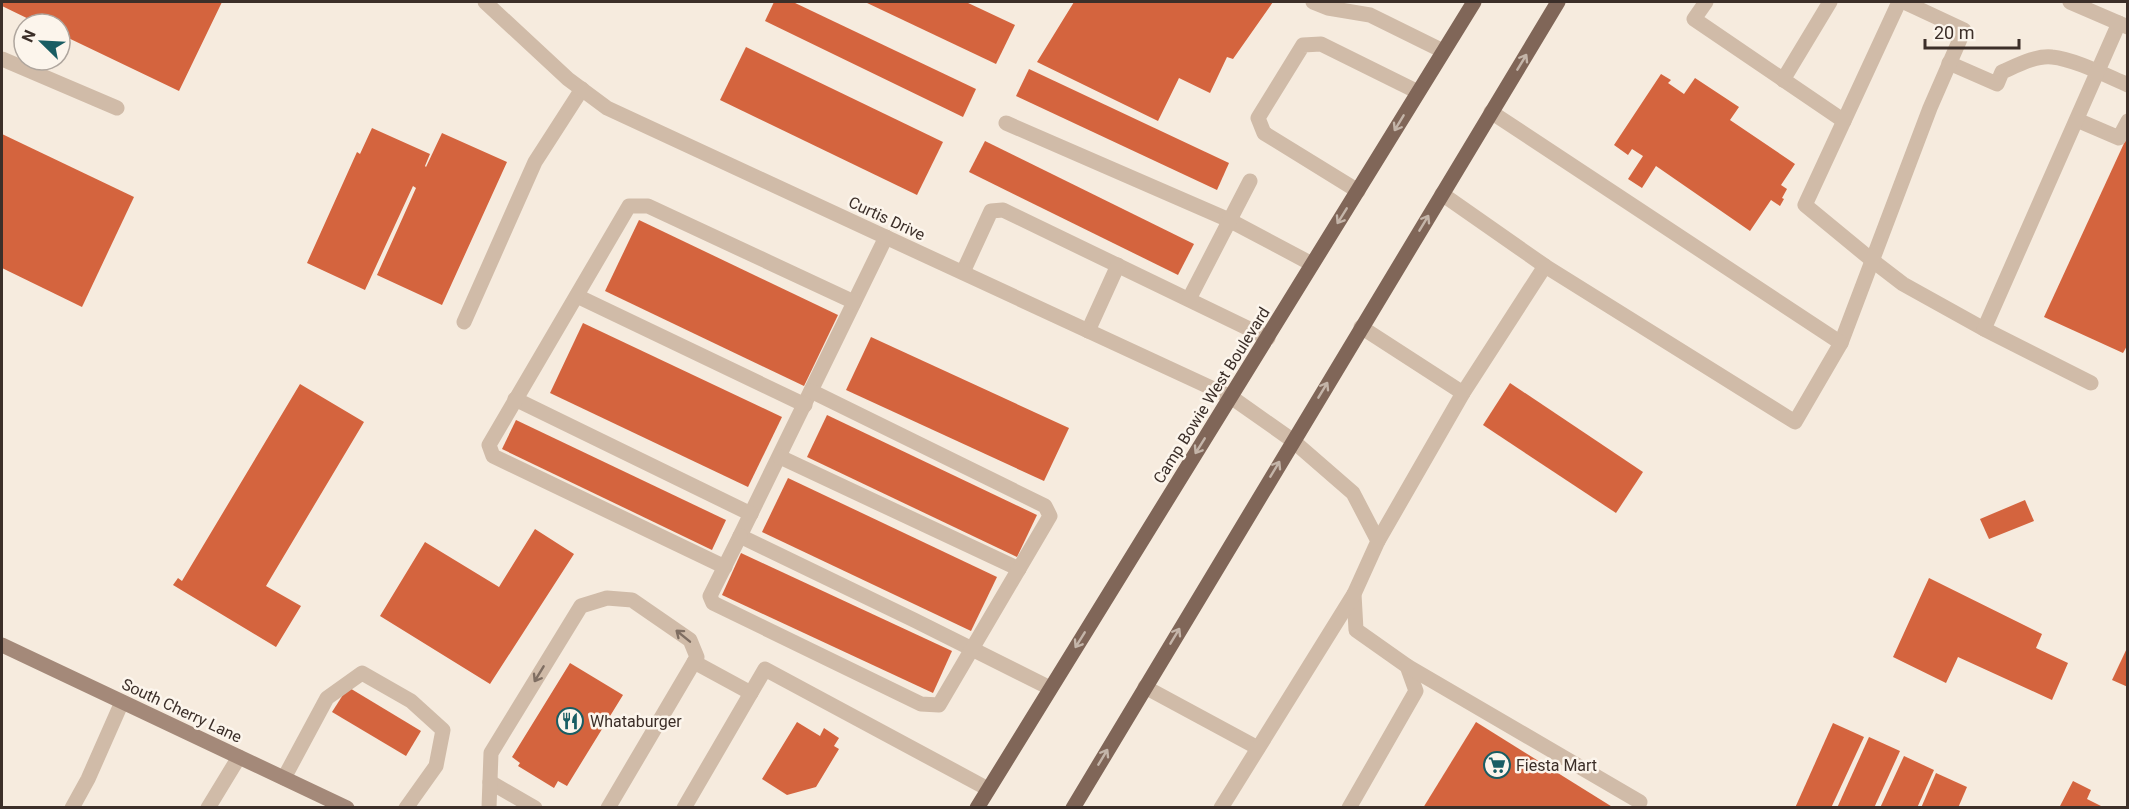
<svg xmlns="http://www.w3.org/2000/svg" width="2129" height="809" font-family="Roboto,sans-serif">
<style>
.building{fill:#d4643e}
.lines{fill:none;stroke-linecap:round;stroke-linejoin:round}
.lane{stroke:#d0bba8;stroke-width:15}
.street{stroke:#d0bba8;stroke-width:15}
.secondary{stroke:#a48979;stroke-width:15}
.primary{stroke:#806658;stroke-width:15}
.oneway{stroke:#c4b5a9}
.oneway2{stroke:#7f6e62}
.labels{text-anchor:middle;stroke-width:5;stroke-linejoin:round;paint-order:stroke}
.street-label{font-size:16px;fill:#3c2f29;stroke:#fcf5ec}
.poi-label{font-size:16px;fill:#3c2f29;stroke:#fcf5ec;text-anchor:start}
</style>
<rect width="100%" height="100%" fill="#f6ebde"/>
<g class="building">
<path d="M 2,2 L 222,2 L 179,91 L 60,34 L 60,24 L 39,24 L 2,6 Z"/>
<path d="M 774,2 L 793,2 L 976,89 L 963,117 L 765,21 Z"/>
<path d="M 865,2 L 966,2 L 1015,25 L 996,64 Z"/>
<path d="M 1074,2 L 1273,2 L 1233,59 L 1227,57 L 1210,93 L 1179,78 L 1158,121 L 1037,62 Z"/>
<path d="M 746,47 L 943,142 L 917,195 L 720,100 Z"/>
<path d="M 1029,69 L 1229,163 L 1217,190 L 1016,96 Z"/>
<path d="M 1661,74 L 1671,80 L 1668,83 L 1684,94 L 1695,78 L 1739,107 L 1730,120 L 1795,164 L 1781,185 L 1787,189 L 1782,198 L 1784,199 L 1780,206 L 1771,200 L 1750,231 L 1656,166 L 1642,188 L 1628,179 L 1643,156 L 1632,149 L 1628,155 L 1614,145 Z"/>
<path d="M 372,128 L 430,154 L 425,166 L 426,167 L 442,133 L 507,162 L 442,305 L 377,275 L 416,188 L 413,186 L 365,290 L 307,263 L 357,152 L 360,154 Z"/>
<path d="M 2,134 L 134,197 L 82,307 L 2,268 Z"/>
<path d="M 2126,139 L 2128,140 L 2128,344 L 2123,353 L 2044,317 Z"/>
<path d="M 985,141 L 1194,244 L 1178,275 L 969,172 Z"/>
<path d="M 639,220 L 838,315 L 804,386 L 605,291 Z"/>
<path d="M 583,323 L 782,417 L 748,487 L 550,393 Z"/>
<path d="M 871,337 L 1069,428 L 1044,481 L 846,390 Z"/>
<path d="M 1510,383 L 1643,472 L 1616,513 L 1483,425 Z"/>
<path d="M 300,384 L 364,422 L 266,586 L 301,606 L 276,647 L 173,585 L 178,578 L 182,581 Z"/>
<path d="M 827,415 L 1037,515 L 1017,557 L 807,457 Z"/>
<path d="M 516,420 L 726,520 L 712,550 L 502,449 Z"/>
<path d="M 788,478 L 997,577 L 971,631 L 762,532 Z"/>
<path d="M 2025,500 L 2034,521 L 1989,539 L 1980,519 Z"/>
<path d="M 535,529 L 574,554 L 490,684 L 380,616 L 425,542 L 499,587 Z"/>
<path d="M 741,553 L 952,651 L 933,693 L 722,595 Z"/>
<path d="M 1929,578 L 2042,634 L 2036,648 L 2068,663 L 2052,700 L 1958,657 L 1946,683 L 1893,657 Z"/>
<path d="M 2128,646 L 2128,687 L 2112,680 Z"/>
<path d="M 570,663 L 623,695 L 567,786 L 558,781 L 554,788 L 518,766 L 520,763 L 512,757 Z"/>
<path d="M 348,687 L 421,731 L 406,756 L 332,712 Z"/>
<path d="M 797,722 L 820,736 L 824,728 L 839,738 L 834,746 L 839,749 L 816,787 L 787,795 L 762,779 Z"/>
<path d="M 1476,722 L 1614,808 L 1423,808 Z"/>
<path d="M 1833,723 L 1864,737 L 1831,808 L 1795,808 Z"/>
<path d="M 1869,737 L 1900,751 L 1874,808 L 1837,808 Z"/>
<path d="M 1904,756 L 1934,770 L 1917,808 L 1880,808 Z"/>
<path d="M 1936,773 L 1967,787 L 1958,808 L 1921,808 Z"/>
<path d="M 2073,781 L 2091,790 L 2087,799 L 2105,808 L 2059,808 Z"/>
</g>
<g class="lines">
<g class="lane">
<path d="M 1313,2 L 1328,8 L 1370,15 L 1443,51"/>
<path d="M 1706,2 L 1694,19 L 1844,121"/>
<path d="M 1899,2 L 1805,205 L 1873,261 L 1903,284 L 1984,329 L 2091,383"/>
<path d="M 2,59 L 117,108"/>
<path d="M 1949,63 L 1997,84 L 2002,72 C 2016,66 2036,55 2052,57 C 2074,59 2107,76 2128,85"/>
<path d="M 1783,80 L 1830,2"/>
<path d="M 2077,120 L 2119,138 L 2128,121"/>
<path d="M 1006,123 L 1229,220 L 1312,264"/>
<path d="M 1358,191 L 1264,133 L 1258,118 L 1303,45 L 1321,44 L 1418,92"/>
<path d="M 1442,194 L 1545,266"/>
<path d="M 886,237 L 740,536 L 914,620 L 1050,688"/>
<path d="M 963,272 L 991,211 L 1003,210 L 1268,338"/>
<path d="M 577,296 L 805,405"/>
<path d="M 1189,299 L 1250,181"/>
<path d="M 464,322 L 535,162 L 582,89"/>
<path d="M 1361,327 L 1463,393 L 1378,541"/>
<path d="M 1984,329 L 2119,23"/>
<path d="M 1088,331 L 1118,265"/>
<path d="M 1841,343 L 1930,108 L 1964,30 L 1904,2"/>
<path d="M 1463,393 L 1545,266 L 1795,422 L 1841,343 L 1491,112"/>
<path d="M 515,399 L 751,514"/>
<path d="M 1292,440 L 1353,493 L 1378,541 L 1354,594 L 1356,630 L 1407,666 L 1416,691 L 1349,808"/>
<path d="M 780,457 L 1019,569"/>
<path d="M 740,536 L 710,596 L 713,603 L 921,704 L 939,705 L 1050,516 L 1045,506 L 811,391"/>
<path d="M 725,567 L 493,456 L 489,445 L 629,206 L 648,206 L 854,302"/>
<path d="M 694,662 L 751,693"/>
<path d="M 1407,666 L 1640,802"/>
<path d="M 1145,687 L 1258,748"/>
<path d="M 284,778 L 327,698 L 362,673 L 411,701 L 443,730 L 436,766 L 406,808"/>
<path d="M 490,782 L 535,808"/>
<path d="M 72,808 L 88,779 L 122,702"/>
<path d="M 489,808 L 491,753 L 581,606 L 607,598 L 632,600 L 690,640 L 697,657 L 608,808"/>
<path d="M 684,808 L 765,669 L 988,789"/>
<path d="M 1221,808 L 1354,594"/>
</g>
<g class="street">
<path d="M 485,2 L 568,79 L 607,108 L 1231,397 L 1292,440"/>
<path d="M 2070,2 L 2128,27"/>
<path d="M 208,808 L 239,757"/>
</g>
<path class="secondary" d="M 2,645 L 347,808"/>
<g class="primary">
<path d="M 977,808 L 1474,2"/>
<path d="M 1073,808 L 1558,2"/>
</g>
</g>
<defs><path id="oneway-shaft" d="M-6 0H5M1.5-3L5.5 0L1.5 3" fill="none" stroke-width="1.6" stroke-linecap="round" stroke-linejoin="round" transform="scale(1.5)"/></defs>
<g class="oneway">
<use href="#oneway-shaft" transform="translate(1522 62) rotate(-59)"/>
<use href="#oneway-shaft" transform="translate(1399 123) rotate(121)"/>
<use href="#oneway-shaft" transform="translate(1342 216) rotate(122)"/>
<use href="#oneway-shaft" transform="translate(1424 223) rotate(-59)"/>
<use href="#oneway-shaft" transform="translate(1323 390) rotate(-59)"/>
<use href="#oneway-shaft" transform="translate(1200 446) rotate(122)"/>
<use href="#oneway-shaft" transform="translate(1275 469) rotate(-59)"/>
<use href="#oneway-shaft" transform="translate(1175 636) rotate(-59)"/>
<use href="#oneway-shaft" transform="translate(1080 640) rotate(122)"/>
<use href="#oneway-shaft" transform="translate(1103 757) rotate(-59)"/>
</g>
<g class="oneway2">
<use href="#oneway-shaft" transform="translate(683 636) rotate(-141)"/>
<use href="#oneway-shaft" transform="translate(539 674) rotate(121)"/>
</g>
<defs>
<symbol id="restaurant-ring" viewBox="-11 -11 22 22"><circle r="9.5" fill="#fcf5ec" stroke="#195d63" stroke-width="1.5"/><path d="M-5-6h1v4h1v-4h1v4h1v-4h1v5L-1.5 .5V6h-2V.5L-5-1ZM5-6V6H3V1.5H1.5Q1.5-4 5-6Z" fill="#195d63"/></symbol>
<symbol id="supermarket-ring" viewBox="-11 -11 22 22"><circle r="9.5" fill="#fcf5ec" stroke="#195d63" stroke-width="1.5"/><path d="M-6-5.5h2.5l.6 2H6L4.5 2H-2.5L-4.4-4H-6ZM-1.5 3.2a1.3 1.3 0 1 0 .1 0ZM3 3.2a1.3 1.3 0 1 0 .1 0Z" fill="#195d63"/></symbol>
</defs>
<g fill-rule="evenodd">
<use href="#restaurant-ring" x="555" y="706" width="30" height="30"/>
<use href="#supermarket-ring" x="1482" y="750" width="30" height="30"/>
</g>
<g class="labels">
<g class="street-label">
<text transform="translate(887 218) rotate(25)" y="6">Curtis Drive</text>
<text transform="translate(1211 395) rotate(-58)" y="6">Camp Bowie West Boulevard</text>
<text transform="translate(182 710) rotate(25)" y="6">South Cherry Lane</text>
</g>
<g class="poi-label">
<text x="590" y="727">Whataburger</text>
<text x="1516" y="771">Fiesta Mart</text>
</g>
</g>
<rect width="2129" height="809" fill="none" stroke="#3c2f29" stroke-width="6"/>
<g transform="translate(42 42) rotate(294)"><circle r="28" fill="#fcf5ec" stroke="#afa69e" stroke-width="1.5"/>
<path d="M0-4.5L10 22L0 15L-10 22Z" fill="#195d63"/>
<text y="-9" font-size="16" font-weight="bold" text-anchor="middle" fill="#3c2f29">N</text>
</g>
<path d="M1925 39v9h94v-9" fill="none" stroke="#3c2f29" stroke-width="3"/>
<text x="1934" y="39" font-size="18" fill="#3c2f29" stroke="#fcf5ec" stroke-width="4.5" paint-order="stroke">20 m</text>
</svg>
